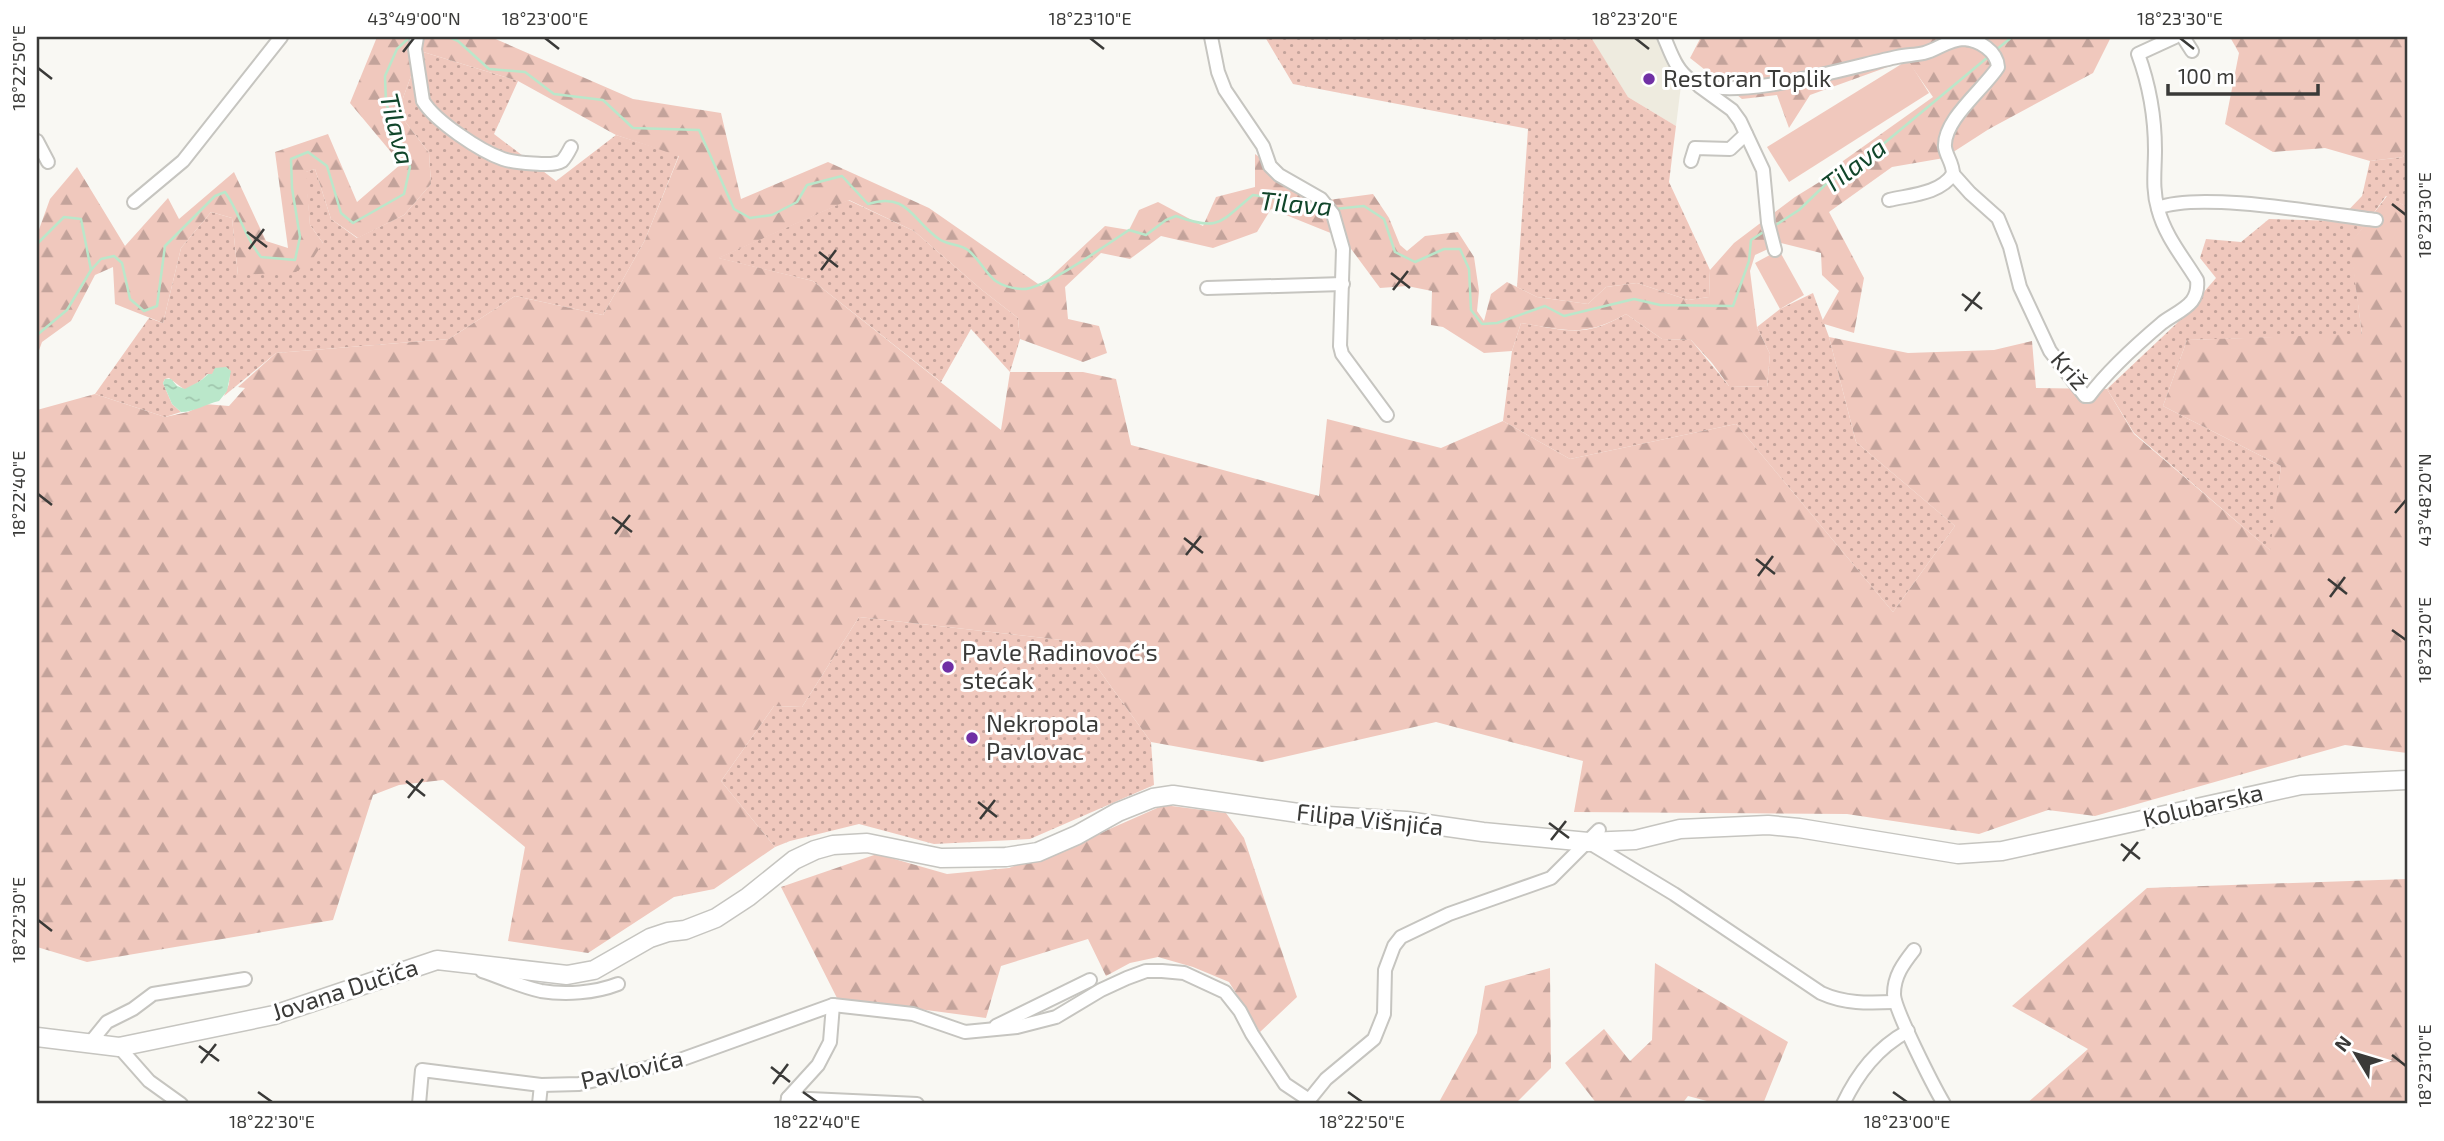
<svg xmlns="http://www.w3.org/2000/svg" width="2444" height="1141" font-family="'Exo 2',sans-serif">
<style>
.built{fill:#eeebdf}
.grass{fill:url(#grass-dots)}
.forest{fill:url(#forest-firs)}
.park{fill:#f0c8bd}
.water{fill:url(#water-ripples)}
.lines{fill:none;stroke-linecap:round;stroke-linejoin:round}
.stream{stroke:#bae7ca;stroke-width:2.5}
.minor-casing{stroke:#c6c5c0;stroke-width:16}
.secondary-casing{stroke:#c6c5c0;stroke-width:21}
.minor{stroke:#fff;stroke-width:12}
.secondary{stroke:#fff;stroke-width:18}
.ticks{fill:none;stroke:#3a3a38;stroke-width:2.5}
.poi-dot{fill:#7030a5;stroke:#fff;stroke-width:2.5}
.labels{text-anchor:middle;stroke-width:6;stroke-linejoin:round;paint-order:stroke}
.poi-label{font-size:24px;fill:#3a3a38;stroke:#fff;text-anchor:start}
.street-label{font-size:24px;fill:#3a3a38;stroke:#fff}
.water-label{font-size:26px;font-style:italic;fill:#11462b;stroke:#fff}
.neatline{fill:none;stroke:#3a3a38;stroke-width:2.5}
.ticks-label{font-size:18px;text-anchor:middle;fill:#3a3a38}
</style>
<defs>
<pattern id="grass-dots" width="8" height="8" patternUnits="userSpaceOnUse" patternTransform="scale(1.75)"><rect width="8" height="8" fill="#f0c8bd"/><path d="M2 2h.1M6 6h.1" fill="none" stroke="#c3a39b" stroke-width="1.8" stroke-linecap="round"/></pattern>
<pattern id="forest-firs" width="22" height="20" patternUnits="userSpaceOnUse" patternTransform="scale(1.75)"><rect width="22" height="20" fill="#f0c8bd"/><path d="M5 1l3.5 6h-7zM16 11l3.5 6h-7z" fill="#c3a39b"/></pattern>
<pattern id="water-ripples" width="26" height="14" patternUnits="userSpaceOnUse" patternTransform="scale(1.75)"><rect width="26" height="14" fill="#bae7ca"/><path d="M2 4q2-2 4 0t4 0M15 11q2-2 4 0t4 0" fill="none" stroke="#a1c7ae"/></pattern>
</defs>
<rect width="100%" height="100%" fill="#f9f8f3"/>
<path class="built" d="M 1584,37 L 1670,37 L 1684,61 L 1676,126 L 1628,97 L 1592,40 Z"/>
<g class="grass">
<path d="M 1265,37 L 1584,37 L 1592,39 L 1628,97 L 1676,126 L 1669,182 L 1710,270 L 1709,297 L 1688,300 L 1637,283 L 1606,287 L 1588,304 L 1537,297 L 1517,287 L 1528,129 L 1293,84 Z"/>
<path d="M 420,51 L 518,81 L 494,134 L 556,181 L 616,135 L 679,155 L 645,240 L 603,315 L 515,296 L 449,339 L 276,353 L 224,396 L 229,384 L 230,371 L 226,367 L 212,374 L 207,374 C 201,382 193,385 185,390 L 169,378 L 165,379 L 163,383 L 172,404 L 181,412 L 165,417 L 95,394 L 149,318 L 163,323 L 181,248 L 211,212 L 232,218 L 238,275 L 323,243 L 310,225 L 305,172 L 315,169 L 331,219 L 357,238 L 404,215 L 431,184 L 429,153 L 398,112 Z"/>
<path d="M 2407,149 L 2407,207 L 2386,196 L 2351,244 L 2362,335 L 2187,340 L 2163,406 L 2281,466 L 2271,551 L 2134,433 L 2107,389 L 2176,324 L 2216,278 L 2200,258 L 2206,239 L 2241,242 L 2269,219 L 2338,221 L 2362,196 L 2370,161 L 2403,157 Z"/>
<path d="M 848,200 L 914,231 L 982,290 L 1018,318 L 1020,339 L 1010,372 L 971,329 L 941,382 L 813,281 L 718,258 Z"/>
<path d="M 1813,293 L 1829,337 L 1856,442 L 1955,526 L 1893,612 L 1736,424 L 1570,459 L 1503,421 L 1512,351 L 1521,323 C 1567,330 1583,339 1626,314 L 1662,339 L 1691,340 L 1729,386 L 1767,387 L 1770,354 L 1757,327 L 1780,309 Z"/>
<path d="M 859,617 L 1079,642 L 1151,742 L 1154,785 L 1030,839 L 934,844 L 859,824 L 790,841 L 775,847 L 721,781 L 774,706 L 802,707 Z"/>
</g>
<g class="forest">
<path d="M 377,37 L 491,37 L 633,99 L 721,113 L 741,199 L 828,162 L 929,208 L 1041,286 L 1105,226 L 1129,230 L 1139,210 L 1158,202 L 1203,226 L 1216,197 L 1255,187 L 1255,154 L 1321,201 L 1373,194 L 1389,218 L 1400,245 L 1407,251 L 1425,236 L 1458,232 L 1474,257 L 1479,291 L 1477,311 L 1484,321 L 1491,294 L 1507,282 L 1537,297 L 1588,304 L 1606,287 L 1637,283 L 1688,300 L 1709,297 L 1710,270 L 1734,243 L 1795,197 L 1821,181 L 1843,161 L 1933,97 L 1907,60 L 1810,95 L 1789,128 L 1777,95 L 1742,99 L 1690,58 L 1701,37 L 2111,37 L 2093,73 L 1989,129 L 1944,158 L 1892,167 L 1829,212 L 1864,278 L 1854,333 L 1821,323 L 1839,291 L 1822,275 L 1821,253 L 1781,243 L 1755,255 L 1750,271 L 1757,327 L 1770,354 L 1767,387 L 1729,386 L 1712,363 L 1691,340 L 1662,339 L 1626,314 C 1583,338 1567,330 1521,323 L 1512,351 L 1484,353 L 1443,327 L 1431,325 L 1432,291 L 1407,286 L 1380,288 L 1343,238 L 1271,209 L 1257,232 L 1213,248 L 1161,236 L 1130,259 L 1101,253 L 1065,287 L 1068,319 L 1099,326 L 1107,353 L 1083,362 L 1020,339 L 1018,318 L 982,290 L 914,231 L 849,200 L 719,258 L 813,281 L 1001,430 L 1010,372 L 1083,372 L 1116,379 L 1131,445 L 1319,496 L 1327,419 L 1441,448 L 1503,421 L 1570,459 L 1736,424 L 1893,612 L 1955,526 L 1856,442 L 1829,337 L 1908,353 L 1994,350 L 2032,341 L 2036,388 L 2107,389 L 2134,434 L 2270,550 L 2281,466 L 2163,406 L 2187,340 L 2362,334 L 2350,244 L 2387,196 L 2407,207 L 2407,753 L 2345,745 L 2095,816 L 2048,810 L 1979,834 L 1847,814 L 1574,812 L 1583,761 L 1436,722 L 1262,762 L 1151,742 L 1079,642 L 859,617 L 802,707 L 774,706 L 721,781 L 775,847 L 714,889 L 674,897 L 588,953 L 508,941 L 525,847 L 443,780 L 399,785 L 373,795 L 333,920 L 87,962 L 37,947 L 37,410 L 95,394 L 165,417 L 188,412 L 205,404 L 229,406 L 245,388 L 238,387 L 276,353 L 449,339 L 515,296 L 603,315 L 645,240 L 679,156 L 616,135 L 518,81 L 420,51 L 398,112 L 429,153 L 431,184 L 404,215 L 358,238 L 331,219 L 315,169 L 306,172 L 310,225 L 323,243 L 312,260 L 296,272 L 238,275 L 232,218 L 211,212 L 181,248 L 163,323 L 115,304 L 113,267 L 95,275 L 71,321 L 42,342 L 37,356 L 37,235 L 50,199 L 77,167 L 125,246 L 168,198 L 179,219 L 234,172 L 266,241 L 288,248 L 275,152 L 328,134 L 357,202 L 401,164 L 350,103 Z"/>
<path d="M 2230,37 L 2407,37 L 2407,149 L 2403,157 L 2370,161 L 2325,148 L 2273,152 L 2225,124 L 2239,53 Z"/>
<path d="M 1164,805 L 1226,813 L 1244,838 L 1297,997 L 1260,1032 L 1229,982 L 1193,967 L 1158,957 L 1130,963 L 1106,976 L 1088,939 L 1001,966 L 986,1018 L 837,998 L 781,887 L 877,854 L 947,874 L 1009,868 L 1096,835 Z"/>
<path d="M 2407,879 L 2407,1104 L 2026,1104 L 2088,1049 L 2012,1006 L 2147,888 Z"/>
<path d="M 1655,963 L 1788,1042 L 1763,1104 L 1718,1104 L 1688,1096 L 1682,1104 L 1597,1104 L 1565,1063 L 1604,1029 L 1630,1061 L 1652,1040 Z"/>
<path d="M 1550,968 L 1551,1068 L 1515,1104 L 1438,1104 L 1477,1033 L 1485,986 Z"/>
</g>
<g class="park">
<path d="M 1908,60 L 1929,93 L 1789,182 L 1767,147 Z"/>
<path d="M 1779,250 L 1804,295 L 1780,309 L 1755,263 Z"/>
</g>
<path class="water" d="M 226,367 L 231,371 L 227,391 L 219,401 C 206,404 194,412 181,412 L 172,404 L 163,383 L 165,379 L 171,379 L 177,386 L 185,389 C 192,385 201,382 208,374 L 212,374 L 215,368 Z"/>
<g class="lines">
<g class="stream">
<path d="M 449,37 L 458,41 L 489,69 L 525,72 L 554,94 L 603,100 L 633,128 L 699,130 L 734,209 L 750,218 L 772,215 L 797,202 L 807,185 L 842,176 L 868,204 C 908,192 911,219 939,239 C 947,245 960,244 968,250 C 989,268 987,287 1022,289 C 1042,291 1109,243 1129,230 L 1146,235 L 1166,220 L 1176,216 C 1220,232 1220,222 1253,195 L 1295,201 L 1321,208"/>
<path d="M 1996,50 L 2012,37"/>
<path d="M 1335,209 L 1364,206 L 1384,219 L 1395,252 L 1415,262 L 1444,249 L 1460,249 L 1469,269 L 1471,310 L 1482,324 L 1497,323 L 1545,306 L 1564,316 L 1634,299 L 1660,305 L 1733,306 L 1749,261 L 1751,240 L 1765,231"/>
<path d="M 1774,226 L 1799,210 L 1825,185 L 1864,160 L 1988,57"/>
<path d="M 37,244 L 64,217 L 81,219 L 91,270 L 101,259 L 114,256 L 122,263 L 130,299 L 144,311 L 157,306 L 165,246 L 215,196 L 225,192 C 240,213 244,237 261,257 L 295,260 L 300,237 L 292,188 L 291,159 L 308,152 L 327,166 L 341,213 L 353,223 L 404,194 L 410,167 L 386,103 L 385,76 L 397,49 L 410,37"/>
<path d="M 37,335 L 67,310 L 91,270"/>
</g>
<defs>
<g id="minor">
<path d="M 417,37 L 415,49 L 423,101 C 435,121 480,151 503,159 C 515,163 528,163 541,164 C 548,164 556,165 562,161 C 566,157 569,151 571,147"/>
<path d="M 1211,37 L 1218,72 L 1225,90 L 1263,146 L 1270,166 L 1279,175 L 1321,199 L 1333,214 L 1343,249 L 1340,346 L 1342,354 L 1387,415"/>
<path d="M 1664,37 C 1671,53 1676,71 1692,81 C 1730,104 1853,66 1897,57 C 1906,55 1915,55 1924,53 C 1937,50 1949,39 1964,39 C 1979,40 1997,51 1998,67 C 1984,89 1943,120 1945,147 C 1946,156 1953,163 1953,174"/>
<path d="M 2183,37 L 2192,51"/>
<path d="M 1699,86 L 1732,110 L 1740,121 L 1763,170 L 1768,223 L 1775,250"/>
<path d="M 37,141 L 48,162"/>
<path d="M 1691,161 L 1695,148 L 1730,149 L 1746,134"/>
<path d="M 1953,174 L 1970,193 L 1998,218 L 2010,247 L 2020,287 L 2050,351 L 2085,396 L 2089,396 C 2109,369 2136,345 2162,323 C 2171,316 2185,310 2192,301 C 2197,294 2198,288 2197,280 C 2183,257 2165,236 2158,209 C 2152,189 2155,170 2155,150 C 2155,118 2149,84 2138,54 L 2175,37"/>
<path d="M 1889,200 C 1910,195 1940,194 1953,174"/>
<path d="M 134,202 L 183,161 L 281,37"/>
<path d="M 2158,208 C 2199,191 2326,214 2376,220"/>
<path d="M 1207,288 L 1343,284"/>
<path d="M 1588,842 L 1674,894 L 1821,993 C 1845,1004 1868,1003 1895,1002"/>
<path d="M 1914,950 C 1903,964 1894,976 1894,994 C 1894,1009 1934,1087 1944,1104"/>
<path d="M 482,971 C 501,977 521,987 541,991 C 565,995 595,993 618,984"/>
<path d="M 996,1026 L 1090,980"/>
<path d="M 90,1043 L 107,1022 L 133,1009 L 153,994 L 245,979"/>
<path d="M 119,1047 L 149,1081 L 181,1104"/>
<path d="M 788,1098 L 917,1104"/>
<path d="M 419,1104 L 422,1070 L 541,1085 L 579,1084 L 680,1060 L 833,1005 L 913,1014 L 965,1032 L 1017,1027 L 1056,1017 L 1101,990 L 1127,978 L 1146,971 L 1162,971 L 1184,973 L 1225,992 L 1240,1011 L 1252,1034 L 1285,1084 L 1309,1100"/>
<path d="M 539,1104 L 541,1085"/>
<path d="M 787,1104 L 788,1098 L 818,1065 L 830,1042 L 833,1005"/>
<path d="M 1308,1104 L 1309,1100 L 1326,1079 L 1374,1039 L 1384,1014 L 1385,970 L 1394,946 L 1401,937 L 1449,914 L 1551,878 L 1599,830"/>
<path d="M 1843,1104 C 1858,1073 1877,1048 1908,1031"/>
</g>
<path id="secondary" d="M 37,1037 L 119,1047 L 274,1015 L 437,960 L 567,975 L 594,970 L 650,938 L 668,932 L 685,930 L 716,918 L 748,897 L 794,860 L 815,850 L 833,845 L 867,843 L 941,858 L 1006,857 L 1038,852 L 1077,835 L 1118,812 L 1153,798 L 1173,795 L 1312,815 L 1406,821 L 1483,832 L 1588,842 L 1635,840 L 1680,829 L 1768,825 L 1799,828 L 1958,854 L 2002,851 L 2301,785 L 2407,780"/>
</defs>
<use href="#minor" class="minor-casing"/>
<use href="#secondary" class="secondary-casing"/>
<use href="#minor" class="minor"/>
<use href="#secondary" class="secondary"/>
</g>
<path class="ticks" d="M 545,38 L 559,49M 1090,38 L 1104,49M 1635,38 L 1649,49M 2180,38 L 2194,49M 403,52 L 414,38M 38,68 L 52,79M 2392,204 L 2406,215M 247,232 L 267,247M 249,249 L 264,229M 819,252 L 838,267M 821,270 L 836,250M 1391,273 L 1410,288M 1393,290 L 1408,271M 1962,294 L 1982,309M 1965,311 L 1980,292M 38,494 L 52,505M 2395,513 L 2406,500M 612,517 L 632,532M 615,534 L 630,515M 1184,538 L 1203,553M 1186,555 L 1201,536M 1756,559 L 1775,574M 1758,576 L 1773,556M 2328,579 L 2347,594M 2330,597 L 2345,577M 2392,630 L 2406,640M 406,781 L 425,796M 408,798 L 423,779M 978,802 L 997,817M 980,819 L 995,800M 1549,823 L 1569,838M 1551,840 L 1566,821M 2121,844 L 2140,859M 2123,861 L 2138,842M 38,920 L 52,931M 199,1046 L 219,1061M 2392,1055 L 2406,1066M 201,1063 L 216,1044M 771,1067 L 790,1082M 773,1084 L 788,1064M 258,1092 L 272,1102M 803,1092 L 817,1102M 1348,1092 L 1362,1102M 1893,1092 L 1907,1102"/>
<g class="poi-dot">
<circle cx="1649" cy="79" r="7"/>
<circle cx="948" cy="667" r="7"/>
<circle cx="972" cy="738" r="7"/>
</g>
<g class="labels">
<g class="poi-label">
<text x="1663" y="87">Restoran Toplik</text>
<text x="962" y="661">Pavle Radinovoć's<tspan x="962" dy="28">stećak</tspan></text>
<text x="986" y="732">Nekropola<tspan x="986" dy="28">Pavlovac</tspan></text>
</g>
<g class="street-label">
<text transform="translate(2069 371) rotate(49)" y="8">Križ</text>
<text transform="translate(2203 806) rotate(-13)" y="8">Kolubarska</text>
<text transform="translate(1370 820) rotate(6)" y="8">Filipa Višnjića</text>
<text transform="translate(345 990) rotate(-18)" y="8">Jovana Dučića</text>
<text transform="translate(632 1070) rotate(-13)" y="8">Pavlovića</text>
</g>
<g class="water-label">
<text transform="translate(397 129) rotate(76)" y="9">Tilava</text>
<text transform="translate(1854 166) rotate(-37)" y="9">Tilava</text>
<text transform="translate(1296 204) rotate(5)" y="9">Tilava</text>
</g>
</g>
<rect width="2444" height="1141" fill="none" stroke="#ffffff" stroke-width="77"/>
<g transform="translate(2356 1054) rotate(308)" stroke="#ffffff" stroke-width="5" paint-order="stroke">
<path d="M0-5L12 26L0 18L-12 26Z" fill="#3a3a38"/>
<text y="-10" font-size="19" font-weight="bold" text-anchor="middle" fill="#3a3a38">N</text>
</g>
<path d="M2168 84v10h150v-10" fill="none" stroke="#3a3a38" stroke-width="3.5"/>
<text x="2178" y="84" font-size="21" fill="#3a3a38" stroke="#ffffff" stroke-width="5" paint-order="stroke">100 m</text>
<rect x="38" y="38" width="2368" height="1064" class="neatline"/>
<g class="ticks-label">
<text x="414" y="25">43°49'00"N</text>
<text x="545" y="25">18°23'00"E</text>
<text x="1090" y="25">18°23'10"E</text>
<text x="1635" y="25">18°23'20"E</text>
<text x="2180" y="25">18°23'30"E</text>
<text transform="translate(19 68) rotate(-90)" y="6">18°22'50"E</text>
<text transform="translate(2425 215) rotate(-90)" y="6">18°23'30"E</text>
<text transform="translate(19 494) rotate(-90)" y="6">18°22'40"E</text>
<text transform="translate(2425 500) rotate(-90)" y="6">43°48'20"N</text>
<text transform="translate(2425 640) rotate(-90)" y="6">18°23'20"E</text>
<text transform="translate(19 920) rotate(-90)" y="6">18°22'30"E</text>
<text transform="translate(2425 1066) rotate(-90)" y="6">18°23'10"E</text>
<text x="272" y="1128">18°22'30"E</text>
<text x="817" y="1128">18°22'40"E</text>
<text x="1362" y="1128">18°22'50"E</text>
<text x="1907" y="1128">18°23'00"E</text>
</g>
</svg>
